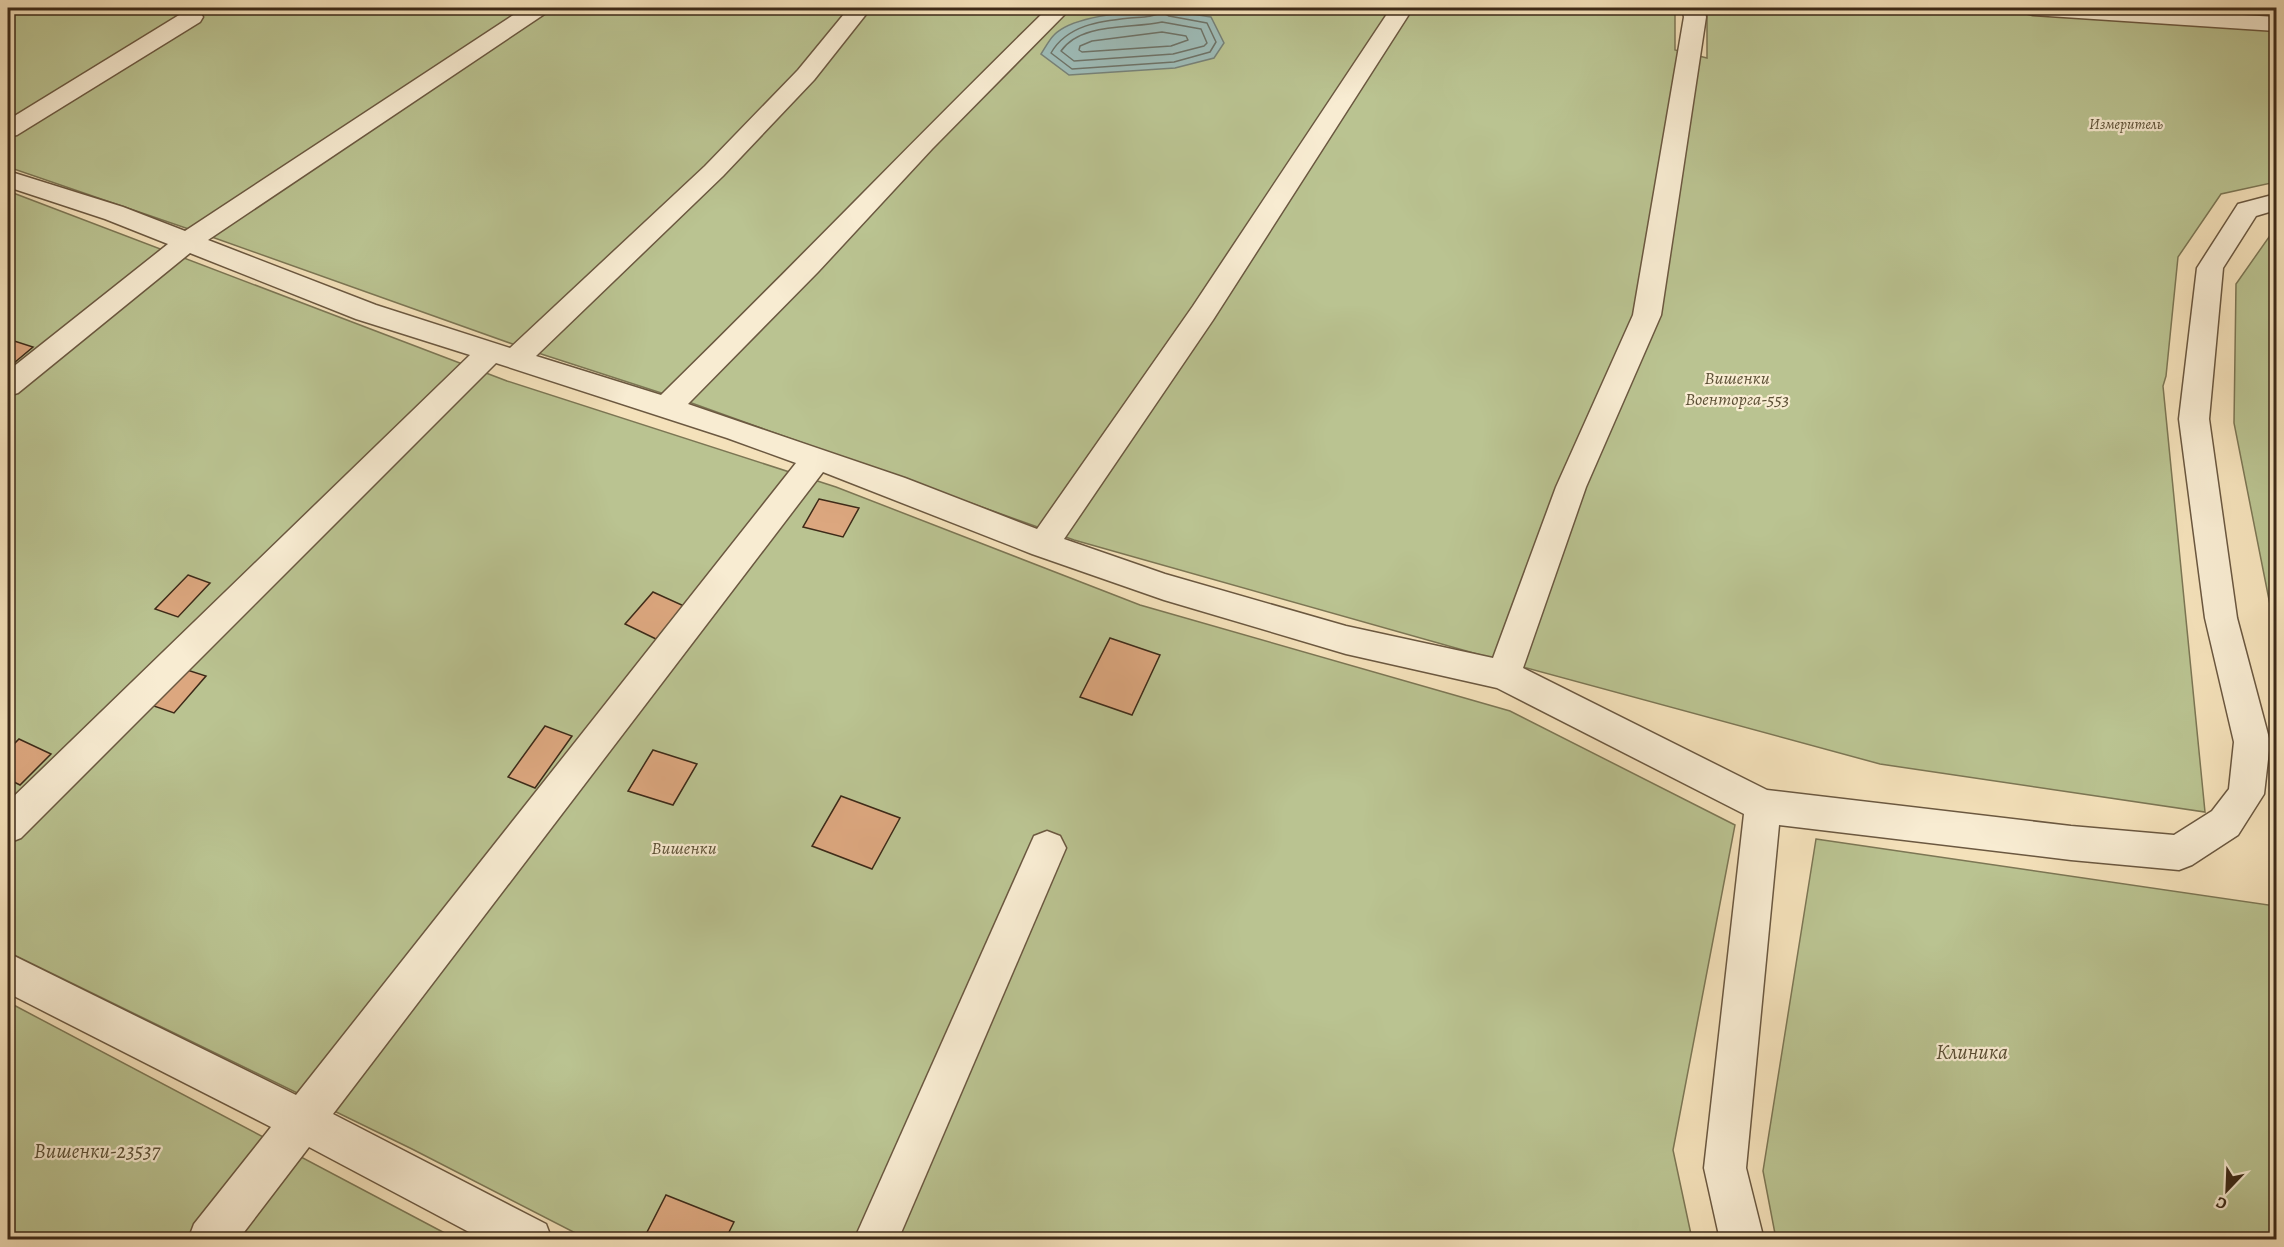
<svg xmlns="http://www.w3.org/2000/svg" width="2284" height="1247" font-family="Alegreya,serif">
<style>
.green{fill:#bac391;stroke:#7c7654;stroke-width:1.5}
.water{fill:#9ebcb8;stroke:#778278;stroke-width:1.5}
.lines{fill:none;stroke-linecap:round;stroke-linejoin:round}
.shore{stroke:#6e7368;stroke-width:1.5}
.building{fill:#dca77f;stroke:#3d2a18;stroke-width:1.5}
.minor-casing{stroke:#6b5840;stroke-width:3}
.minor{fill:#f8ecd2;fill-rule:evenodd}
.labels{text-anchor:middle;stroke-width:4.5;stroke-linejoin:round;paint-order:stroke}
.far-park-label{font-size:15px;font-style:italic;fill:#5c5036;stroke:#f8ecd2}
.park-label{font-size:18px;font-style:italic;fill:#5c5036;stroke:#f8ecd2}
.near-park-label{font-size:21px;font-style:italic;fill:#5c5036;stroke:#f8ecd2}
</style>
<rect width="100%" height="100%" fill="#f4e1ba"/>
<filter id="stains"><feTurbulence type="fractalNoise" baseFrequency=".00333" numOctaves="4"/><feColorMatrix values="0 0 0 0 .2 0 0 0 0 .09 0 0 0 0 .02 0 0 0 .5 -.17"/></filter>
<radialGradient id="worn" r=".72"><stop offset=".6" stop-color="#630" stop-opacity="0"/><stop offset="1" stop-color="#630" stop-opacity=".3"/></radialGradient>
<g class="green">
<path d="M 8,8 L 1675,8 L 1675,50 L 1707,58 L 1707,8 L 2276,8 L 2276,182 L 2221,194 L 2178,257 L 2166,376 L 2163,386 L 2205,812 L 1880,764 L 1516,665 L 1074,540 L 686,401 L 535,352 L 209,236 L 8,167 Z"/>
<path d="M 8,191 L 507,381 L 836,487 L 1140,605 L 1510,711 L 1735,825 L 1673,1150 L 1692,1239 L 587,1239 L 412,1149 L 8,952 Z"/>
<path d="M 2276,227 L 2276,635 L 2234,423 L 2236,284 Z"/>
<path d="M 1816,839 L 2275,906 L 2276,904 L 2276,1239 L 1776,1239 L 1763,1171 Z"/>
<path d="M 8,1002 L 456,1239 L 8,1239 Z"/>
</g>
<path class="water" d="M 1166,10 L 1211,17 L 1224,43 L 1214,58 L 1175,68 L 1069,75 L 1041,54 C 1045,48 1049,40 1054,35 C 1074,14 1138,11 1166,10 Z"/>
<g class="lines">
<g class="shore">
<path d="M 1162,12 L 1169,16 L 1207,23 L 1216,42 L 1210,52 L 1174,62 L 1072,69 L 1051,53 C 1067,25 1100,21 1130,18 C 1141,17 1152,18 1162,12 Z"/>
<path d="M 1162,22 L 1201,29 L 1207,43 L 1204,46 L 1173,54 L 1074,61 L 1061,51 C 1081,22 1131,29 1162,22 Z"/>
<path d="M 1162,32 L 1186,36 L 1188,40 L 1171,46 L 1082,52 L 1079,50 L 1080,46 L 1092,41 Z"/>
</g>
</g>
<g class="building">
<path d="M 8,339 L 33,347 L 8,368 Z"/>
<path d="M 819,499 L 859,508 L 843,537 L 803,527 Z"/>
<path d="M 188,575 L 210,583 L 178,617 L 155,609 Z"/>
<path d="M 653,592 L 684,606 L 656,639 L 625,624 Z"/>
<path d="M 1110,638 L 1160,655 L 1132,715 L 1080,697 Z"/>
<path d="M 181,668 L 206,676 L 174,713 L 148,704 Z"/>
<path d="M 545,726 L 572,736 L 535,788 L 508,777 Z"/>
<path d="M 19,739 L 51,754 L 20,785 L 8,779 L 8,750 Z"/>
<path d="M 653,750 L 697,764 L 673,805 L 628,791 Z"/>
<path d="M 841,796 L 900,818 L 872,869 L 812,846 Z"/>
<path d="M 666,1195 L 734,1222 L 725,1240 L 643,1240 Z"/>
</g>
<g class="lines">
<defs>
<g id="minor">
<path d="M 524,8 L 549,8 L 546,13 L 208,240 L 376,305 L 510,348 L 705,166 L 798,70 L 849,8 L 871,8 L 814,80 L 723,176 L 536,356 L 661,395 C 792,267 918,135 1048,8 L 1071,8 L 932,149 L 818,272 L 688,404 L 905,478 L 1037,529 L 1193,306 L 1391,8 L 1413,8 L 1213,320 L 1064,539 L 1165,574 L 1346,626 L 1493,658 L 1556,487 L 1633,315 L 1684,17 L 1682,8 L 1704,8 L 1706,17 L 1661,315 L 1586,487 L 1523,668 L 1767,790 L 2071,826 L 2174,835 L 2212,811 L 2229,789 L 2234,742 L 2205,618 L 2179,419 L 2197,268 L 2238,204 L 2276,194 L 2276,210 L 2256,216 L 2223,268 L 2209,419 L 2237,618 L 2270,742 L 2264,794 L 2238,835 L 2192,865 L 2179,870 L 2071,860 L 1779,825 L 1746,1168 L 1764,1240 L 1720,1240 L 1704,1168 L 1744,814 L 1497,688 L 1346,654 L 1164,600 L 1032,554 L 823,472 L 333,1114 L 546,1224 L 552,1240 L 484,1240 L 309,1147 L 238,1240 L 188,1240 L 194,1224 L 271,1127 L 8,993 L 8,953 L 296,1095 L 796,463 L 727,438 L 496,363 L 21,838 L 8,843 L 8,802 L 470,355 L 356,319 L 190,253 L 18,393 L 8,396 L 8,371 L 168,244 L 105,219 L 8,187 L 8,171 L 123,207 L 185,231 Z"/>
<path d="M 2022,8 L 2126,8 L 2276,17 L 2276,31 L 2033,15 L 2025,13 Z"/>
<path d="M 192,10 L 200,12 L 203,17 L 200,22 L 17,135 L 8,137 L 8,120 L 184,12 Z"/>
<path d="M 1047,831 L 1060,836 L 1066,848 L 898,1240 L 854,1240 L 1034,836 Z"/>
</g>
</defs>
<use href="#minor" class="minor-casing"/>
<use href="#minor" class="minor"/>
</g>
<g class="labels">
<g class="far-park-label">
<text x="2126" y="129">Измеритель</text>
</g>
<g class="park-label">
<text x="1737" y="384">Вишенки<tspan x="1737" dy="21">Военторга-553</tspan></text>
<text x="684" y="854">Вишенки</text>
</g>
<g class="near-park-label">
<text x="1972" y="1059">Клиника</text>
<text x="97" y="1158">Вишенки-23537</text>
</g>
</g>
<rect width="2284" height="1247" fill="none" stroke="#f4e1ba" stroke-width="30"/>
<rect x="9" y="9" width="2266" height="1229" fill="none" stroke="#3d2a18" stroke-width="3"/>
<rect x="15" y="15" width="2254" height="1217" fill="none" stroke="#3d2a18" stroke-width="1.5"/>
<g transform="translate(2227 1190) rotate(203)" stroke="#f8ecd2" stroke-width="4.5" paint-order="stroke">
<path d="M0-4.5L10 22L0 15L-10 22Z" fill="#3d2a18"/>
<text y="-9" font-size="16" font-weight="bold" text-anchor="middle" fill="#3d2a18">С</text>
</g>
<rect width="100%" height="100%" filter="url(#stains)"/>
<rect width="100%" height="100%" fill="url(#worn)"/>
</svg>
